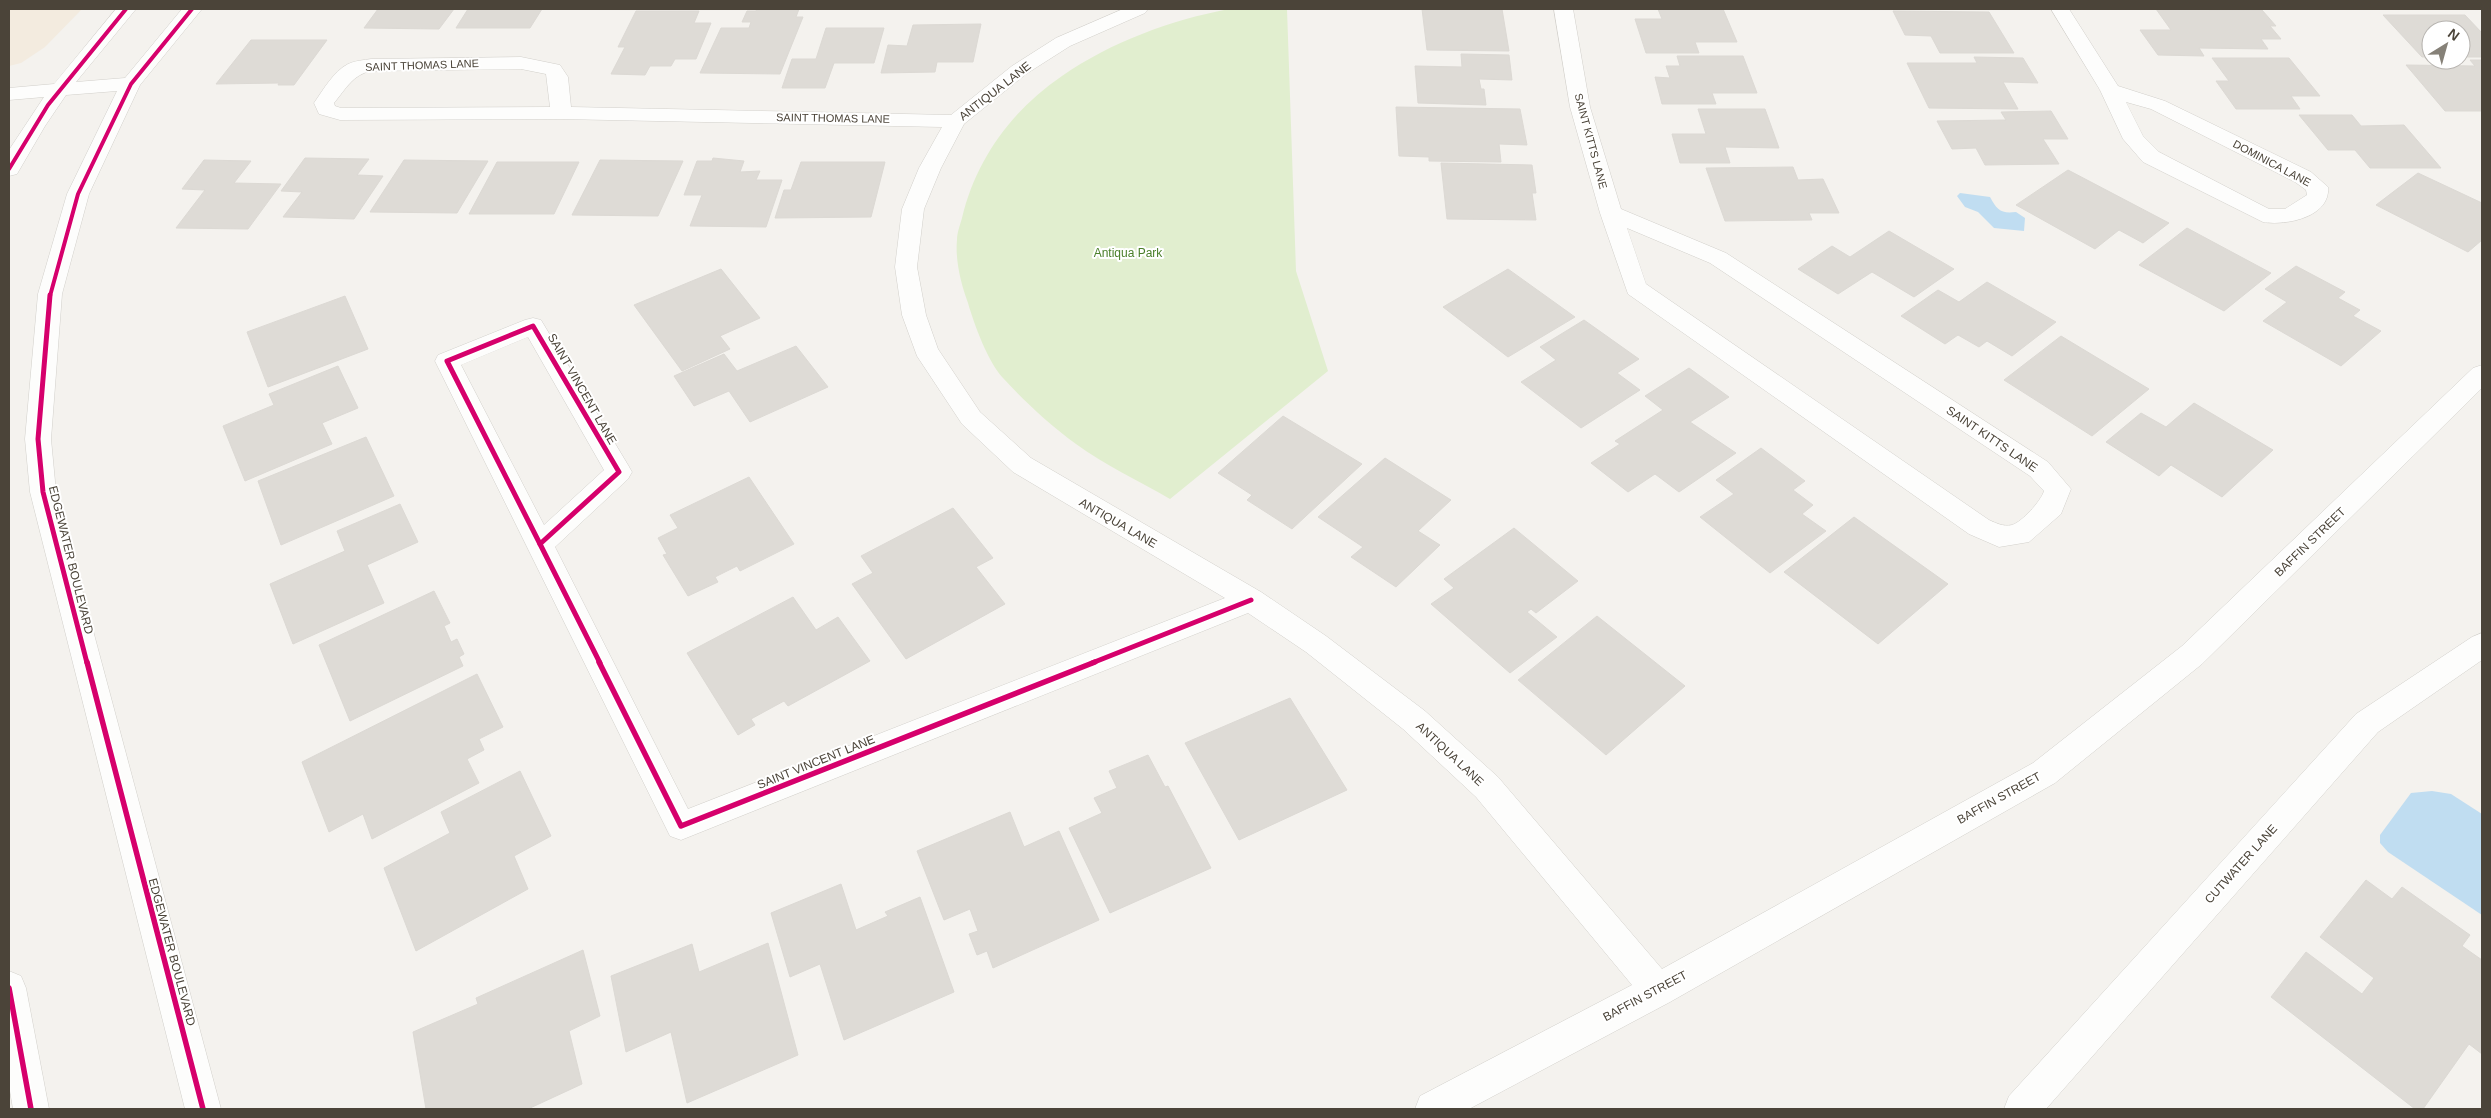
<svg xmlns="http://www.w3.org/2000/svg" width="2491" height="1118" font-family="Helvetica,sans-serif">
<style>
.commercial{fill:#f3ebdf}
.green{fill:#e1eecf}
.water{fill:#c0ddf1}
.building{fill:#dedbd6;stroke:#dcd9d4}
.lines{fill:none;stroke-linecap:round;stroke-linejoin:round}
.minor-casing{stroke:#d2d0cb;stroke-width:1}
.minor{fill:#fdfdfc;fill-rule:evenodd}
.cycleway-far2-casing{stroke:#fff;stroke-width:6}
.cycleway-far1-casing{stroke:#fff;stroke-width:8}
.cycleway-casing{stroke:#fff;stroke-width:9}
.cycleway-far2{stroke:#d6006c;stroke-width:4}
.cycleway-far1{stroke:#d6006c;stroke-width:5}
.cycleway{stroke:#d6006c;stroke-width:5.5}
.labels{text-anchor:middle;stroke-width:4;stroke-linejoin:round;paint-order:stroke}
.far-street-label{font-size:11px;fill:#4b4439;stroke:#fff}
.street-label{font-size:12px;fill:#4b4439;stroke:#fff}
.park-label{font-size:12px;fill:#4a7f2a;stroke:#fff}
</style>
<rect width="100%" height="100%" fill="#f4f2ee"/>
<path class="commercial" d="M 9,9 L 82,9 L 45,47 L 21,63 L 9,66 Z"/>
<path class="green" d="M 1229,9 L 1287,9 L 1296,271 L 1328,371 L 1170,499 C 1139,481 1105,465 1076,444 C 1050,425 1024,401 1003,378 C 988,362 974,324 968,303 C 961,284 955,260 957,240 C 957,233 960,225 962,218 C 976,159 1012,110 1062,76 C 1111,42 1171,20 1229,9 Z"/>
<g class="water">
<path d="M 1960,193 L 1990,197 C 1997,210 2001,214 2016,212 L 2025,218 L 2024,231 L 1994,228 L 1978,212 L 1965,207 L 1957,196 Z"/>
<path d="M 2432,791 L 2451,794 L 2482,814 L 2482,915 L 2388,852 L 2380,843 L 2380,835 L 2411,793 Z"/>
</g>
<g class="building">
<path d="M 378,9 L 454,9 L 439,29 L 364,28 Z"/>
<path d="M 468,9 L 542,9 L 530,28 L 456,28 Z"/>
<path d="M 757,9 L 799,9 L 796,17 L 803,17 L 780,74 L 700,73 L 721,28 L 749,28 L 751,22 L 742,22 L 747,11 L 756,11 Z"/>
<path d="M 1422,9 L 1502,9 L 1509,51 L 1427,50 Z"/>
<path d="M 1658,9 L 1723,9 L 1737,42 L 1695,42 L 1699,53 L 1646,53 L 1635,19 L 1662,19 Z"/>
<path d="M 2156,9 L 2262,10 L 2276,26 L 2270,26 L 2281,39 L 2261,39 L 2268,49 L 2199,48 L 2204,56 L 2158,55 L 2140,30 L 2171,30 Z"/>
<path d="M 636,11 L 699,11 L 694,23 L 711,23 L 696,59 L 675,59 L 671,66 L 650,66 L 645,75 L 611,74 L 625,47 L 618,47 Z"/>
<path d="M 1893,11 L 1989,12 L 2014,53 L 1940,53 L 1931,36 L 1905,35 Z"/>
<path d="M 2383,15 L 2465,15 L 2482,33 L 2482,57 L 2461,57 L 2461,30 L 2431,30 L 2431,57 L 2422,57 Z"/>
<path d="M 981,24 L 973,62 L 937,62 L 935,72 L 881,73 L 888,45 L 907,46 L 913,25 Z"/>
<path d="M 826,28 L 884,28 L 874,63 L 834,63 L 825,88 L 782,88 L 792,59 L 816,59 Z"/>
<path d="M 251,40 L 327,40 L 294,85 L 278,85 L 279,83 L 216,84 Z"/>
<path d="M 1461,54 L 1509,55 L 1512,80 L 1479,79 L 1481,89 L 1484,89 L 1486,105 L 1418,103 L 1415,66 L 1462,67 Z"/>
<path d="M 1677,56 L 1743,56 L 1757,93 L 1712,93 L 1716,104 L 1662,104 L 1655,77 L 1670,78 L 1666,66 L 1680,66 Z"/>
<path d="M 1974,57 L 2023,58 L 2038,83 L 2003,82 L 2018,109 L 1929,108 L 1907,63 L 1977,63 Z"/>
<path d="M 2212,58 L 2289,58 L 2320,96 L 2291,96 L 2300,109 L 2236,109 L 2216,81 L 2229,81 Z"/>
<path d="M 2470,60 L 2482,60 L 2482,111 L 2445,111 L 2406,65 L 2475,66 Z"/>
<path d="M 1396,107 L 1520,109 L 1527,145 L 1499,144 L 1501,162 L 1429,161 L 1429,157 L 1399,156 Z"/>
<path d="M 1698,109 L 1765,109 L 1779,148 L 1725,147 L 1730,163 L 1680,163 L 1672,134 L 1706,134 Z"/>
<path d="M 2051,111 L 2068,139 L 2043,139 L 2059,164 L 1985,165 L 1976,148 L 1952,149 L 1937,121 L 2006,120 L 2001,112 Z"/>
<path d="M 2299,115 L 2352,115 L 2361,126 L 2404,125 L 2441,168 L 2370,168 L 2355,150 L 2328,150 Z"/>
<path d="M 305,158 L 369,159 L 357,175 L 383,176 L 354,219 L 283,217 L 302,192 L 281,191 Z"/>
<path d="M 713,158 L 744,161 L 740,172 L 760,171 L 756,180 L 782,180 L 766,227 L 690,226 L 702,195 L 684,195 L 697,161 L 712,161 Z"/>
<path d="M 204,160 L 251,161 L 234,183 L 281,184 L 248,229 L 176,228 L 205,190 L 182,189 Z"/>
<path d="M 404,160 L 488,161 L 457,213 L 370,212 Z"/>
<path d="M 600,160 L 683,161 L 658,216 L 572,215 Z"/>
<path d="M 497,162 L 579,162 L 554,214 L 469,214 Z"/>
<path d="M 801,162 L 885,162 L 871,217 L 775,218 L 784,190 L 791,190 Z"/>
<path d="M 1441,163 L 1532,165 L 1536,193 L 1532,193 L 1536,220 L 1447,219 Z"/>
<path d="M 1793,167 L 1798,180 L 1823,179 L 1839,213 L 1809,213 L 1812,220 L 1725,221 L 1706,168 Z"/>
<path d="M 2068,170 L 2169,223 L 2143,243 L 2119,230 L 2095,249 L 2016,205 Z"/>
<path d="M 2418,173 L 2482,203 L 2482,240 L 2468,252 L 2376,205 Z"/>
<path d="M 2187,228 L 2271,273 L 2224,311 L 2139,265 Z"/>
<path d="M 1889,231 L 1954,269 L 1914,297 L 1872,272 L 1838,294 L 1798,269 L 1832,246 L 1850,257 Z"/>
<path d="M 2296,266 L 2345,292 L 2338,298 L 2360,310 L 2353,316 L 2381,331 L 2341,366 L 2263,321 L 2287,302 L 2265,289 Z"/>
<path d="M 721,269 L 760,318 L 720,336 L 730,349 L 682,371 L 634,305 Z"/>
<path d="M 1508,269 L 1575,317 L 1508,357 L 1443,307 Z"/>
<path d="M 1987,282 L 2056,322 L 2012,356 L 1987,341 L 1979,347 L 1958,335 L 1945,344 L 1901,316 L 1938,290 L 1959,302 Z"/>
<path d="M 345,296 L 368,349 L 268,387 L 247,332 Z"/>
<path d="M 1584,320 L 1639,359 L 1617,373 L 1640,390 L 1581,428 L 1521,382 L 1556,360 L 1540,347 Z"/>
<path d="M 2061,336 L 2149,389 L 2092,436 L 2004,380 Z"/>
<path d="M 796,346 L 828,387 L 750,422 L 729,391 L 694,406 L 674,376 L 724,354 L 737,371 Z"/>
<path d="M 338,366 L 358,408 L 322,423 L 332,444 L 245,481 L 223,426 L 274,405 L 269,394 Z"/>
<path d="M 1689,368 L 1729,397 L 1690,422 L 1736,453 L 1679,492 L 1655,474 L 1628,492 L 1591,463 L 1620,444 L 1615,441 L 1663,410 L 1645,396 Z"/>
<path d="M 2194,403 L 2273,450 L 2222,497 L 2171,465 L 2159,476 L 2106,442 L 2141,413 L 2166,427 Z"/>
<path d="M 1283,416 L 1362,464 L 1292,529 L 1247,500 L 1252,495 L 1218,473 Z"/>
<path d="M 366,437 L 394,496 L 281,545 L 258,481 Z"/>
<path d="M 1761,448 L 1805,481 L 1793,490 L 1813,505 L 1802,514 L 1826,531 L 1770,573 L 1700,517 L 1734,494 L 1716,480 Z"/>
<path d="M 1385,458 L 1451,500 L 1418,531 L 1440,545 L 1396,587 L 1351,557 L 1363,547 L 1318,517 Z"/>
<path d="M 749,477 L 794,544 L 740,571 L 737,566 L 715,577 L 718,582 L 688,596 L 663,555 L 667,554 L 658,538 L 678,528 L 670,515 Z"/>
<path d="M 400,504 L 418,542 L 367,565 L 384,603 L 293,644 L 270,584 L 345,551 L 337,531 Z"/>
<path d="M 953,508 L 993,558 L 976,567 L 1005,604 L 906,659 L 852,584 L 873,573 L 861,556 Z"/>
<path d="M 1854,517 L 1948,584 L 1878,644 L 1784,572 Z"/>
<path d="M 1514,528 L 1578,581 L 1536,613 L 1531,609 L 1527,612 L 1557,637 L 1510,673 L 1431,604 L 1454,588 L 1444,579 Z"/>
<path d="M 434,591 L 450,623 L 444,626 L 451,642 L 457,639 L 464,654 L 459,657 L 463,666 L 350,721 L 319,645 Z"/>
<path d="M 793,597 L 816,630 L 838,617 L 870,661 L 788,706 L 784,701 L 751,719 L 755,725 L 738,735 L 687,653 Z"/>
<path d="M 1597,616 L 1685,686 L 1606,755 L 1518,680 Z"/>
<path d="M 477,674 L 503,727 L 479,739 L 484,750 L 467,759 L 479,783 L 372,839 L 363,814 L 329,832 L 302,762 Z"/>
<path d="M 1290,698 L 1347,790 L 1239,840 L 1185,743 Z"/>
<path d="M 1148,755 L 1165,787 L 1168,786 L 1211,868 L 1110,913 L 1069,828 L 1102,813 L 1094,798 L 1117,788 L 1109,771 Z"/>
<path d="M 520,771 L 551,836 L 514,856 L 528,889 L 416,951 L 384,868 L 450,833 L 441,812 Z"/>
<path d="M 1010,812 L 1024,847 L 1059,831 L 1099,920 L 993,968 L 987,951 L 977,955 L 969,934 L 978,931 L 970,909 L 944,920 L 917,851 Z"/>
<path d="M 2366,880 L 2392,899 L 2402,887 L 2470,935 L 2462,946 L 2482,960 L 2482,1054 L 2469,1044 L 2423,1109 L 2415,1109 L 2271,997 L 2306,952 L 2362,994 L 2374,978 L 2320,937 Z"/>
<path d="M 841,884 L 856,930 L 888,916 L 885,912 L 920,897 L 954,992 L 844,1040 L 820,964 L 790,977 L 771,913 Z"/>
<path d="M 768,943 L 798,1055 L 687,1103 L 671,1032 L 626,1052 L 611,976 L 692,944 L 699,972 Z"/>
<path d="M 583,950 L 600,1016 L 569,1031 L 582,1084 L 528,1109 L 426,1109 L 413,1032 L 478,1004 L 476,998 Z"/>
</g>
<g class="lines">
<defs>
<g id="minor">
<path d="M 116,9 L 136,9 L 76,82 L 125,78 L 182,9 L 202,9 L 140,85 L 89,194 L 62,294 L 51,439 L 56,492 L 221,1109 L 185,1109 L 30,492 L 25,439 L 38,294 L 67,194 L 117,91 L 66,95 L 45,126 L 17,174 L 9,176 L 9,150 L 44,97 L 9,100 L 9,88 L 54,84 Z"/>
<path d="M 1123,9 L 1148,9 L 1145,13 L 1070,46 L 1026,74 L 964,124 L 941,168 L 924,209 L 917,267 L 926,315 L 938,349 L 980,412 L 1031,458 L 1261,592 L 1326,636 L 1425,711 L 1498,777 L 1662,969 L 2033,763 L 2182,646 L 2473,368 L 2482,365 L 2482,388 L 2202,664 L 2055,783 L 1670,1002 L 1469,1109 L 1415,1109 L 1420,1096 L 1632,985 L 1476,797 L 1403,729 L 1306,652 L 1248,613 L 681,840 L 670,836 L 435,361 L 438,355 L 525,320 L 533,318 L 541,320 L 628,465 L 632,472 L 628,479 L 555,547 L 688,809 L 1225,598 L 1013,472 L 962,424 L 917,356 L 902,315 L 895,267 L 902,209 L 919,168 L 942,127 L 561,119 L 340,120 L 319,114 L 314,103 C 323,90 334,71 348,64 C 354,61 364,60 371,59 L 521,57 L 560,65 L 568,77 L 571,107 L 951,115 L 1012,66 L 1056,38 ZM 521,69 L 546,74 L 550,107 L 341,108 L 335,106 L 334,103 C 345,90 353,74 371,71 ZM 528,337 L 604,470 L 544,525 L 461,365 Z"/>
<path d="M 1554,9 L 1573,9 L 1590,107 L 1621,209 L 1726,253 L 2048,462 L 2071,489 L 2061,514 L 2029,542 L 1999,547 L 1969,534 L 1628,294 L 1600,213 L 1570,107 ZM 1627,228 L 1710,263 L 2030,476 L 2044,491 C 2041,501 2022,522 2012,525 C 2003,527 1996,523 1989,520 L 1646,284 Z"/>
<path d="M 2051,9 L 2069,9 L 2118,86 L 2165,101 L 2311,172 L 2328,187 C 2331,217 2286,226 2263,222 L 2143,162 L 2123,139 L 2100,90 ZM 2126,102 L 2151,109 L 2295,182 L 2306,190 L 2307,195 L 2285,209 L 2269,209 L 2159,152 L 2143,136 Z"/>
<path d="M 2482,633 L 2482,660 L 2378,732 L 2046,1109 L 2004,1109 L 2009,1096 L 2356,714 L 2472,637 Z"/>
<path d="M 9,971 L 21,976 L 26,988 L 49,1109 L 13,1109 L 9,1085 Z"/>
</g>
</defs>
<use href="#minor" class="minor-casing"/>
<use href="#minor" class="minor"/>
<defs>
<g id="cycleway-far2">
<path d="M 9,169 L 48,105 L 126,9"/>
<path d="M 50,296 L 78,194 L 131,84 L 192,9"/>
</g>
<g id="cycleway-far1">
<path d="M 50,295 L 38,439 L 43,492 L 87,663"/>
<path d="M 533,326 L 619,472 L 540,544 L 447,361 Z"/>
<path d="M 540,544 L 600,663"/>
<path d="M 1092,663 L 1251,600"/>
</g>
<g id="cycleway">
<path d="M 87,662 L 203,1109"/>
<path d="M 599,662 L 681,826 L 1095,662"/>
<path d="M 9,988 L 31,1109"/>
</g>
</defs>
<use href="#cycleway-far2" class="cycleway-far2-casing"/>
<use href="#cycleway-far1" class="cycleway-far1-casing"/>
<use href="#cycleway" class="cycleway-casing"/>
<use href="#cycleway-far2" class="cycleway-far2"/>
<use href="#cycleway-far1" class="cycleway-far1"/>
<use href="#cycleway" class="cycleway"/>
</g>
<g class="labels">
<g class="far-street-label">
<text transform="translate(422 65) rotate(-2)" y="4">SAINT THOMAS LANE</text>
<text transform="translate(833 118) rotate(1)" y="4">SAINT THOMAS LANE</text>
<text transform="translate(1591 141) rotate(75)" y="4">SAINT KITTS LANE</text>
<text transform="translate(2272 163) rotate(28)" y="4">DOMINICA LANE</text>
</g>
<g class="street-label">
<text transform="translate(995 91) rotate(-38)" y="4">ANTIQUA LANE</text>
<text transform="translate(582 389) rotate(60)" y="4">SAINT VINCENT LANE</text>
<text transform="translate(1992 439) rotate(34)" y="4">SAINT KITTS LANE</text>
<text transform="translate(1118 523) rotate(30)" y="4">ANTIQUA LANE</text>
<text transform="translate(2310 542) rotate(-44)" y="4">BAFFIN STREET</text>
<text transform="translate(71 560) rotate(76)" y="4">EDGEWATER BOULEVARD</text>
<text transform="translate(1450 754) rotate(43)" y="4">ANTIQUA LANE</text>
<text transform="translate(816 762) rotate(-22)" y="4">SAINT VINCENT LANE</text>
<text transform="translate(1999 798) rotate(-29)" y="4">BAFFIN STREET</text>
<text transform="translate(2241 864) rotate(-48)" y="4">CUTWATER LANE</text>
<text transform="translate(172 952) rotate(75)" y="4">EDGEWATER BOULEVARD</text>
<text transform="translate(1645 996) rotate(-28)" y="4">BAFFIN STREET</text>
</g>
<g class="park-label">
<text x="1128" y="257">Antiqua Park</text>
</g>
</g>
<rect width="2491" height="1118" fill="none" stroke="#4b4439" stroke-width="20"/>
<g transform="translate(2446 45) rotate(37)"><circle r="24" fill="#ffffff" stroke="#b7b4b0"/>
<path d="M0-4L9 19L0 12L-9 19Z" fill="#868178"/>
<text y="-8" font-size="14" font-weight="bold" text-anchor="middle" fill="#4b4439">N</text>
</g>
</svg>
